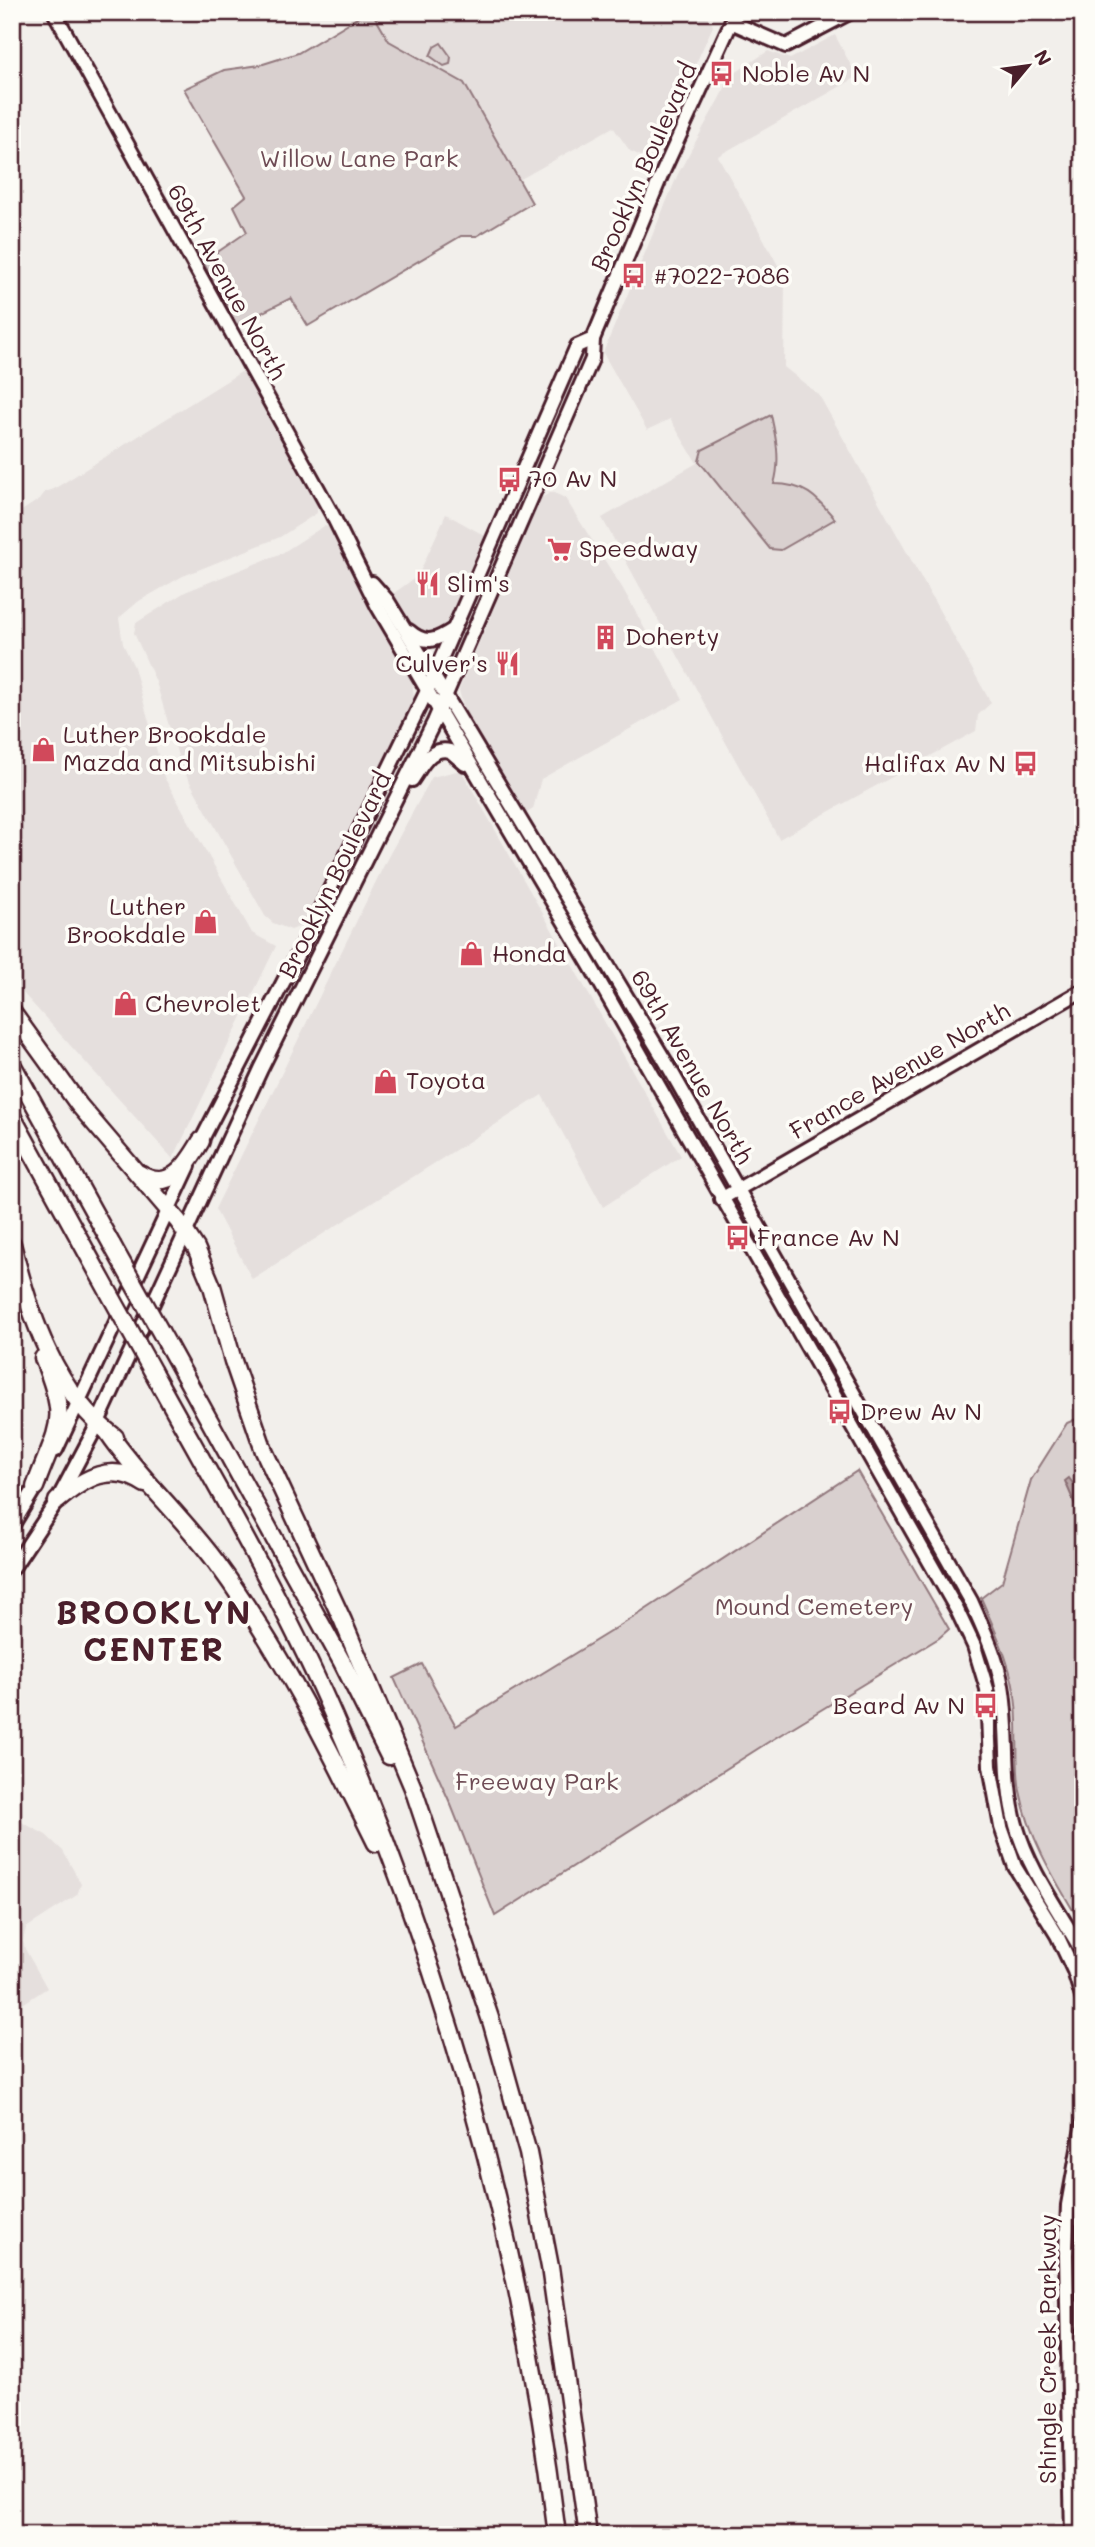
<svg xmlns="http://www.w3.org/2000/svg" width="1095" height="2547" font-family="Mali,sans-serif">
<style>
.built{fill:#e5dfdd}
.green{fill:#d9d0cf;stroke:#92787d;stroke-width:2}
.water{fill:#b7a5a6;stroke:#8b6f75;stroke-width:2}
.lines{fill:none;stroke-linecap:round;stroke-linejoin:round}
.secondary-casing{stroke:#4a1f2b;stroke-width:18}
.highway-casing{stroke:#4a1f2b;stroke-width:21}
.secondary{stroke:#fdfcf7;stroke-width:12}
.highway{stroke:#fdfcf7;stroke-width:16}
.highway-bridge-casing{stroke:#4a1f2b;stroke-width:21;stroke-linecap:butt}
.highway-bridge{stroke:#fdfcf7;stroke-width:16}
.labels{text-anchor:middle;stroke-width:7;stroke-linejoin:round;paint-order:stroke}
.poi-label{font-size:24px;fill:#4a1f2b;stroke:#fdfcf7;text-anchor:start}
.park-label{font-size:24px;fill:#6e4b54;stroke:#fdfcf7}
.street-label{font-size:24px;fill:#4a1f2b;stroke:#fdfcf7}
.district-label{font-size:32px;font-weight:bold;letter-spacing:2px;fill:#4a1f2b;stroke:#fdfcf7}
</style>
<rect width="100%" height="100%" fill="#f2efeb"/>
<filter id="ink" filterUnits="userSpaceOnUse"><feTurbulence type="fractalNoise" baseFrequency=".0143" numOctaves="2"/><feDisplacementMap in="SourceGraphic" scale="14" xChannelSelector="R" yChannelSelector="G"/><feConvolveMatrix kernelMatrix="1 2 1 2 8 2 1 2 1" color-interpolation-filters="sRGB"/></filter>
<g filter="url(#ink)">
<g class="built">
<path d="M 372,12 L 603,12 L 607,20 L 616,12 L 697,12 L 710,19 L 713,26 L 655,153 L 641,156 L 630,151 L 613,127 L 519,180 L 464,83 L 389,41 Z"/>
<path d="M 835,35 L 857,77 L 718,156 L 785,278 L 784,367 L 819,395 L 991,703 L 978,715 L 976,731 L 779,839 L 602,518 L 697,463 L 670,419 L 647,430 L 603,353 L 678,174 L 732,75 L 768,51 L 790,59 Z"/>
<path d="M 241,372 L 246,375 L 317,499 L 317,513 L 280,537 L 183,576 L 139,601 L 119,618 L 123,644 L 134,667 L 164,777 L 252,933 L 276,946 L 173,1159 L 12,981 L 12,517 L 40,499 L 45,492 L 54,489 Z"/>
<path d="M 552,492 L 565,498 L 623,589 L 683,699 L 541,779 L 533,809 L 524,815 L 466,718 L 459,690 L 541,498 Z"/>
<path d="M 446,514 L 487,537 L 445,628 L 433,638 L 418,633 L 391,595 L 418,576 Z"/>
<path d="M 324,526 L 329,527 L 412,679 L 414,698 L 301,926 L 291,930 L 273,923 L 265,916 L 181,766 L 156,682 L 134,633 L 136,623 L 185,592 L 282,553 Z"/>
<path d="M 461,770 L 681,1156 L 603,1207 L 542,1095 L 252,1279 L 215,1209 L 388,857 L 432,777 Z"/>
<path d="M 12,1817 L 46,1835 L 63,1851 L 81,1884 L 77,1895 L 26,1928 L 23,1941 L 25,1949 L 47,1988 L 12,2011 Z"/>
</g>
<g class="green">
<path d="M 367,12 L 372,12 L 389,41 L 464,83 L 532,203 L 477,236 L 461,236 L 308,326 L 291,298 L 237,325 L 203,262 L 247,232 L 234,206 L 246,196 L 184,89 L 224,70 L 260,65 L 298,53 Z"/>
<path d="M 441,43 L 451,57 L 450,64 L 444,66 L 430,56 L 434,47 Z"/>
<path d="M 771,415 C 776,438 781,460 774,484 C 804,484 816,496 835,519 L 781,550 L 770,549 L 699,461 L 702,450 Z"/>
<path d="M 1083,1416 L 1083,1927 C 1057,1883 1030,1842 1020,1791 C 1015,1763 1019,1733 1016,1705 C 1013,1668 996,1633 981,1598 L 1002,1582 L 1031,1480 L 1067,1423 Z"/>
<path d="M 857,1471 L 949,1629 L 939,1638 L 770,1741 L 495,1916 L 451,1805 L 394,1678 L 422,1664 L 456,1726 L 639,1614 Z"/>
</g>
<path class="water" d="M 1069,1478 L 1083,1497 L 1083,1523 L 1065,1481 Z"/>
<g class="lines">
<defs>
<g id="secondary">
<path d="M 54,12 L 332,514 L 378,607 L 591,967 L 957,1610 L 974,1646 L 987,1689 L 990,1766 L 1001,1827 L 1015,1867 L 1057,1935 L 1074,1971 L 1083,2000"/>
<path d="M 731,22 L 786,46 L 851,12"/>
<path d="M 372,583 L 387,600 L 453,708 L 667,1064 L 971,1601 C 983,1628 997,1657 1002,1686 C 1010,1732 1003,1779 1016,1825 C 1029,1871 1060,1912 1083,1953"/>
<path d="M 409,631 C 426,646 437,640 454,629"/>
<path d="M 412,780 C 422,766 430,746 450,751 L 465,764"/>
<path d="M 197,1149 L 303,944 L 427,691 L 577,346 L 593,339"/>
<path d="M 721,1199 L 1083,990"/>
<path d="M 56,1450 L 189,1166"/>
<path d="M 12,1526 L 39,1481"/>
<path d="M 12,1569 L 57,1501 L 93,1433 L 261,1069 L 434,722 L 592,359 L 593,339 L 661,176 L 736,12"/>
<path d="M 1083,2230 L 1083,2372"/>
<path d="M 1072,2535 L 1066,2255 L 1068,2205 L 1083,2122"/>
</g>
<g id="highway">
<path d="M 12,1012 L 79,1105 L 178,1221 L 196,1248 L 212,1286 L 233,1361 L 264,1451 L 343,1621 L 413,1788 L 492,2024 L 528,2153 L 550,2267 L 588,2535"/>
<path d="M 12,1064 L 112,1245"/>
<path d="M 12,1116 L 97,1271"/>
<path d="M 140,1174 C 170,1193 187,1165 201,1141"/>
<path d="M 12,1244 C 29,1313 55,1394 115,1437"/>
<path d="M 169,1347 L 342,1662 L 389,1756"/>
<path d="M 153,1372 C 213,1481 277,1589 328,1703 C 445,1967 523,2248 557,2535"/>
<path d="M 107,1431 C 139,1478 182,1516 216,1562 C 280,1649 328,1746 376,1843"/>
<path d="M 35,1487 C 58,1424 70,1424 43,1358"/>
<path d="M 57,1501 C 84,1478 112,1461 145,1484"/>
</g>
</defs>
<use href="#secondary" class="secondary-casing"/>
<use href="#highway" class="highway-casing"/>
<use href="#secondary" class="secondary"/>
<use href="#highway" class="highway"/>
<defs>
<g id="highway-bridge">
<path d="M 112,1245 L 169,1347"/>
<path d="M 97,1271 L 153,1372"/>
</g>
</defs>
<use href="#highway-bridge" class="highway-bridge-casing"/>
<use href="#highway-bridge" class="highway-bridge"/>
</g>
</g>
<defs>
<symbol id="bus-bare" viewBox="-9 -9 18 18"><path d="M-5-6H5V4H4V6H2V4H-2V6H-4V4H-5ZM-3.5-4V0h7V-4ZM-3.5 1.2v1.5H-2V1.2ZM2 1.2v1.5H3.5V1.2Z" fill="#d1495b" stroke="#fdfcf7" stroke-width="2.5" paint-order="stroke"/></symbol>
<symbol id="supermarket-bare" viewBox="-9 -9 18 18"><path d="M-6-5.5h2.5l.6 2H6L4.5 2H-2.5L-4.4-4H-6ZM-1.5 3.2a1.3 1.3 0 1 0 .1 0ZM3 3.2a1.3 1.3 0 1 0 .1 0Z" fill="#d1495b" stroke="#fdfcf7" stroke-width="2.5" paint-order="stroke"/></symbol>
<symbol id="restaurant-bare" viewBox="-9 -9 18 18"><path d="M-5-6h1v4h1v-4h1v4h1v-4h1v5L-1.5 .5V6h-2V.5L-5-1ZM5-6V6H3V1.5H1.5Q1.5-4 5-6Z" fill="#d1495b" stroke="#fdfcf7" stroke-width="2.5" paint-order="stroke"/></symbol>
<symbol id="building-bare" viewBox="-9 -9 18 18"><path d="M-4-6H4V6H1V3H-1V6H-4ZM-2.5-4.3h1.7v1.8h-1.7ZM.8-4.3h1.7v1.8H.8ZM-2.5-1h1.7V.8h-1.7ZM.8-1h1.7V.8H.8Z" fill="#d1495b" stroke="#fdfcf7" stroke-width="2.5" paint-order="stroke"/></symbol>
<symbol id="shop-bare" viewBox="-9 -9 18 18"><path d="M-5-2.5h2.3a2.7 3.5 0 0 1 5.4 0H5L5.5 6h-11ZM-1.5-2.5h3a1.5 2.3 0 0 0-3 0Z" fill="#d1495b" stroke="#fdfcf7" stroke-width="2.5" paint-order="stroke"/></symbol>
</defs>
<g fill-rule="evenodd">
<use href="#bus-bare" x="704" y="56" width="35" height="35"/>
<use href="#bus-bare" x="616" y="258" width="35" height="35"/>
<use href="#bus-bare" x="492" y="462" width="35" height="35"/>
<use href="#supermarket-bare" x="542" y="532" width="35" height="35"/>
<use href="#restaurant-bare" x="410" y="566" width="35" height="35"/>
<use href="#building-bare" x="588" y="620" width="35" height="35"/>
<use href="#restaurant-bare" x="490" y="646" width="35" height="35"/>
<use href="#shop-bare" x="26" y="732" width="35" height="35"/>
<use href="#bus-bare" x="1008" y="746" width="35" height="35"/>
<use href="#shop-bare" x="188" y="904" width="35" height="35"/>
<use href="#shop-bare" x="454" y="936" width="35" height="35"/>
<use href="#shop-bare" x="108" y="986" width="35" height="35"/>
<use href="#shop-bare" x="368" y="1064" width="35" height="35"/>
<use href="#bus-bare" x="720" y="1220" width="35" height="35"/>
<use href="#bus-bare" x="822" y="1394" width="35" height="35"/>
<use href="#bus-bare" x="968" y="1688" width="35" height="35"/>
</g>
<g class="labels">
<g class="poi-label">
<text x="742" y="82">Noble Av N</text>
<text x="653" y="284">#7022-7086</text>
<text x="529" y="487">70 Av N</text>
<text x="579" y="557">Speedway</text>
<text x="447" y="592">Slim's</text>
<text x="625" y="645">Doherty</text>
<text x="488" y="672" text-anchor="end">Culver's</text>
<text x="63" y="743">Luther Brookdale<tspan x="63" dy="28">Mazda and Mitsubishi</tspan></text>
<text x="1006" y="772" text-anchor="end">Halifax Av N</text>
<text x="186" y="915" text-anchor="end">Luther<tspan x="186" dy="28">Brookdale</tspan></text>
<text x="492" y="962">Honda</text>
<text x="145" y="1012">Chevrolet</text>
<text x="406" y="1089">Toyota</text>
<text x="757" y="1246">France Av N</text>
<text x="860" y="1420">Drew Av N</text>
<text x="965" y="1714" text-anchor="end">Beard Av N</text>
</g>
<g class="park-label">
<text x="359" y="167">Willow Lane Park</text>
<text x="814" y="1615">Mound Cemetery</text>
<text x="537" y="1790">Freeway Park</text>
</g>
<g class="street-label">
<text transform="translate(644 167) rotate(-66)" y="8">Brooklyn Boulevard</text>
<text transform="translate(227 282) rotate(61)" y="8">69th Avenue North</text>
<text transform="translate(335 875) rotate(-64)" y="8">Brooklyn Boulevard</text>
<text transform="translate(692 1067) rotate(60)" y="8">69th Avenue North</text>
<text transform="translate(900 1071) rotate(-30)" y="8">France Avenue North</text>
<text transform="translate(1048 2349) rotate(-90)" y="8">Shingle Creek Parkway</text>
</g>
<g class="district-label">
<text x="154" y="1624">BROOKLYN<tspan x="154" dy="37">CENTER</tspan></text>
</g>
</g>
<rect width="1095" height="2547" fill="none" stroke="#fdfcf7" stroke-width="42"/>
<rect x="21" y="21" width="1053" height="2505" fill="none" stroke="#4a1f2b" stroke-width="2.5" filter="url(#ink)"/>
<g transform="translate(1028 66) rotate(61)" stroke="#fdfcf7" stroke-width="5" paint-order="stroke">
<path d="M0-5L12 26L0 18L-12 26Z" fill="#4a1f2b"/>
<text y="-10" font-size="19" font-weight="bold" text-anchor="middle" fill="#4a1f2b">N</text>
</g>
</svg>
